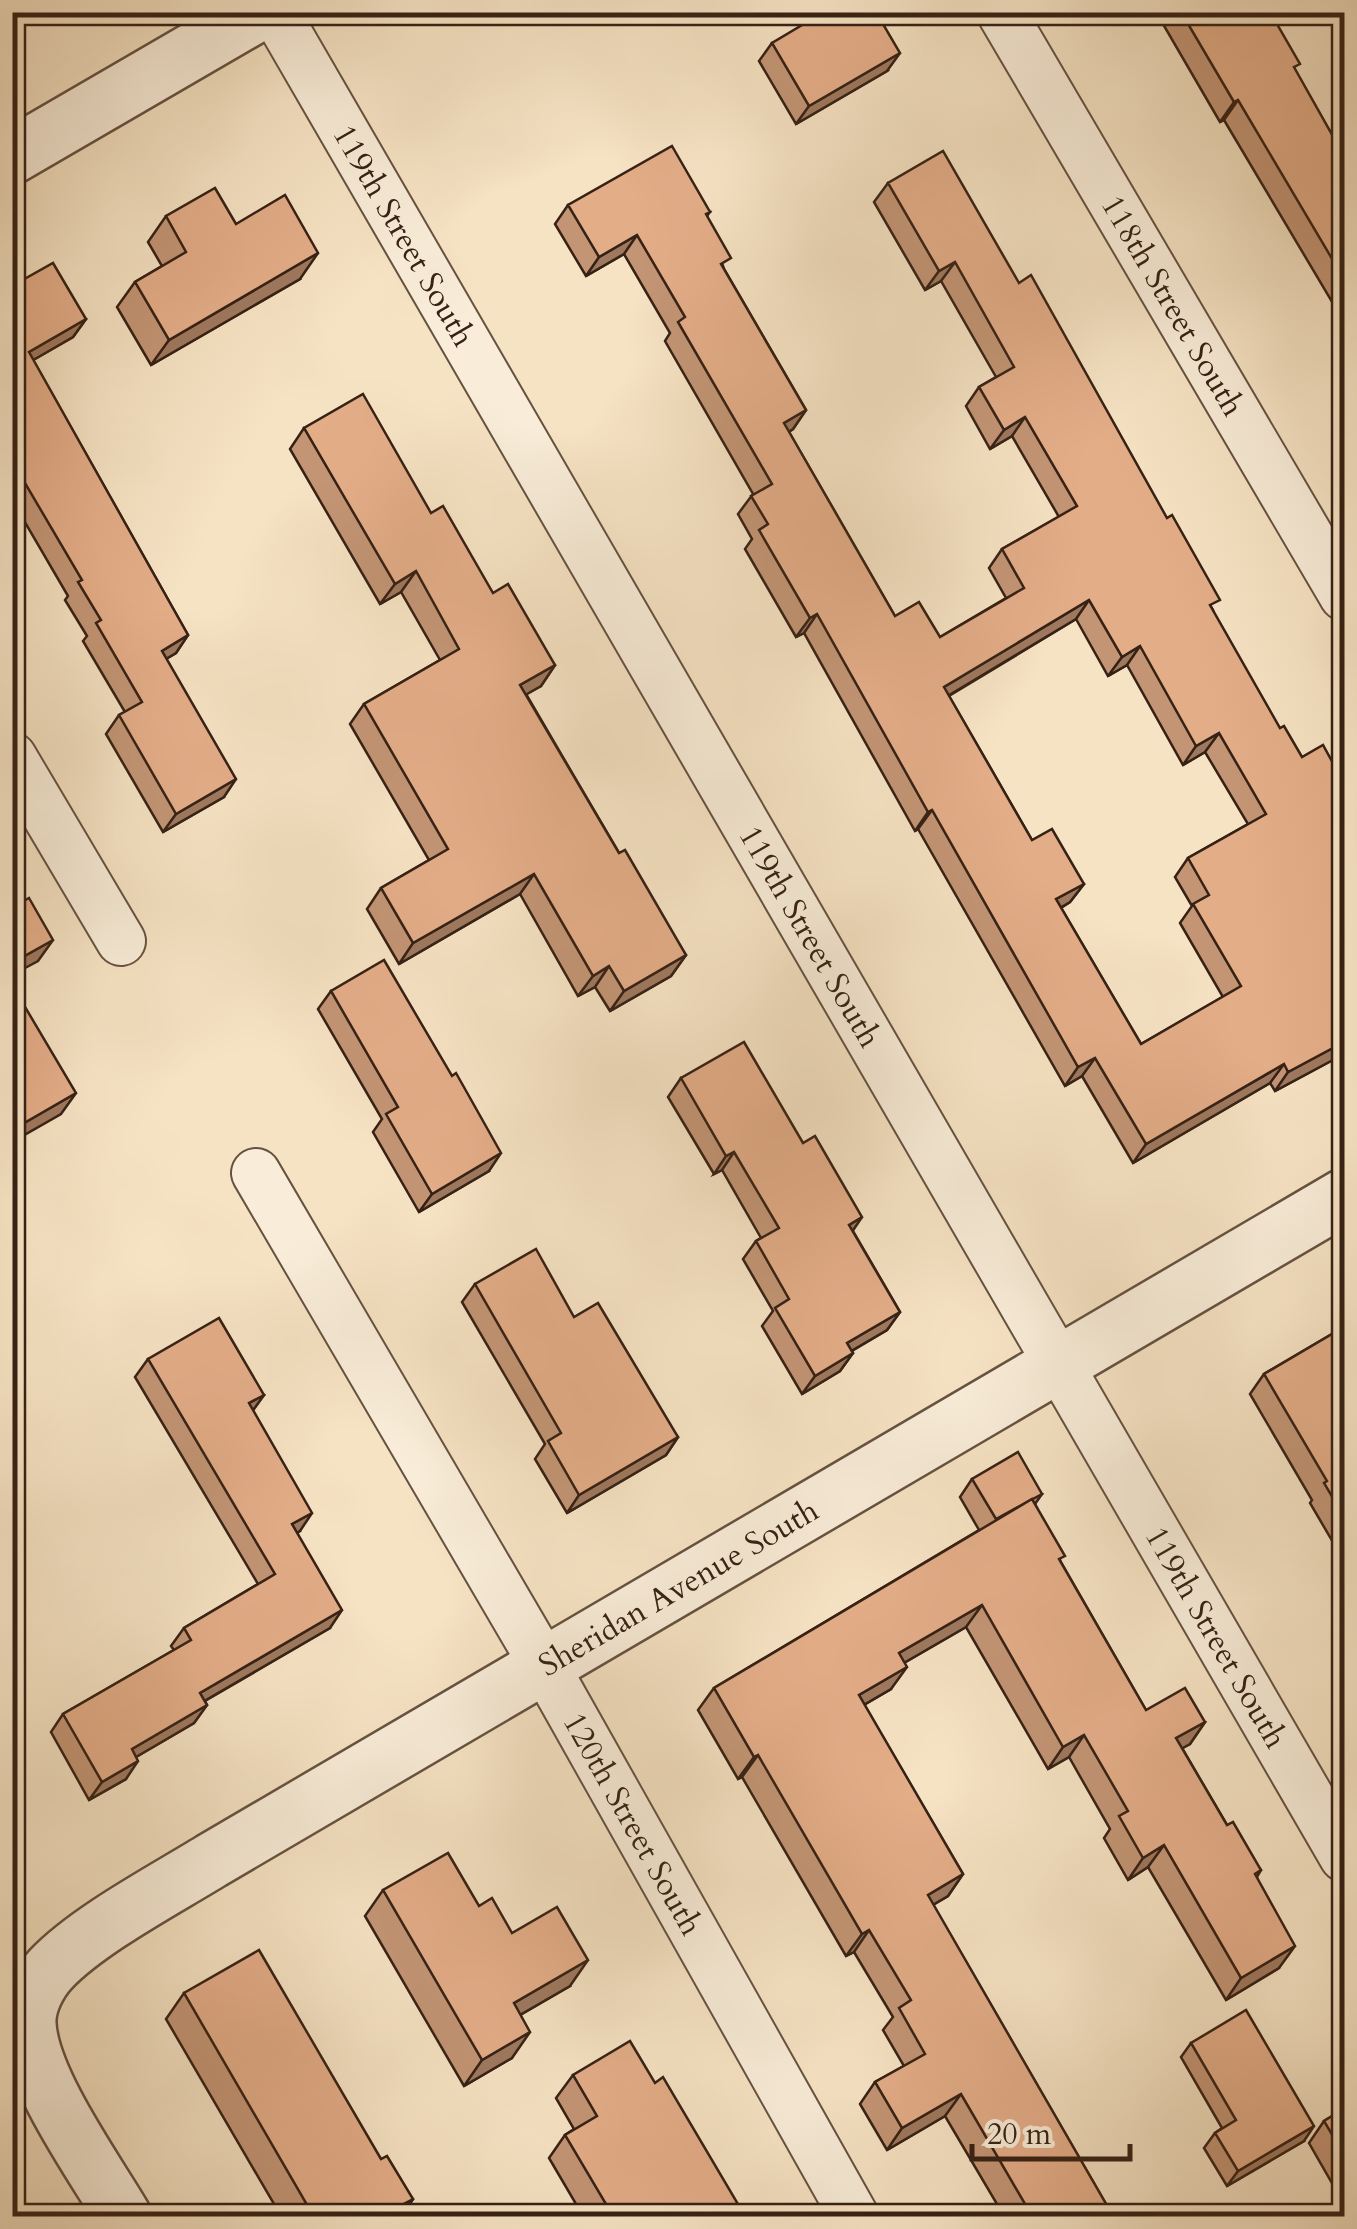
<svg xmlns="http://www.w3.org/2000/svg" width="1357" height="2229" font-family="Cardo,serif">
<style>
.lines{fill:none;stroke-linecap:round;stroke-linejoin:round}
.minor-casing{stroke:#665241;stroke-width:52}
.tertiary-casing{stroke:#665241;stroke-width:60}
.minor{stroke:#f9edd9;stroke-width:48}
.tertiary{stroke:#f9edd9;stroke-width:55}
.wall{fill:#c39575;stroke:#362115;stroke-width:2.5;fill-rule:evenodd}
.shaded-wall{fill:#9f795f;stroke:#362115;stroke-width:2.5}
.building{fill:#e3ad88;stroke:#362115;stroke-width:2.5;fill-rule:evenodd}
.labels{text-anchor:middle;stroke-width:8;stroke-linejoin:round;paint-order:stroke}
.street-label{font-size:32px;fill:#362115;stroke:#f9edd9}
</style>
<rect width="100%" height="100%" fill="#f6e3c4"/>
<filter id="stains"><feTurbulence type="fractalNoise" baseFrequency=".002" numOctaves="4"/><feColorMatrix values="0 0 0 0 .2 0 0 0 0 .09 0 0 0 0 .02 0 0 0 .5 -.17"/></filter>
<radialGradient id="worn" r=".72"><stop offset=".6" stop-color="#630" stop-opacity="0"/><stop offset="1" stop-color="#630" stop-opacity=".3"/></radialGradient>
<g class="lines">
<defs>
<g id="minor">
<path id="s1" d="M 275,12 L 1344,1857"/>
<path id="s2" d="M 1001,12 L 1344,596"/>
<path d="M 12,757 L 121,941"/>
<path id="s3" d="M 256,1173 L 544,1665 L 854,2216"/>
</g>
<g id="tertiary">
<path d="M 12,156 L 260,12"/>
<path id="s4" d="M 123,2216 C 94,2167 31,2080 28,2024 C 27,2005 38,1983 51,1969 C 88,1930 164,1890 211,1861 L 1344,1197"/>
</g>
</defs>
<use href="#minor" class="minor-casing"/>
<use href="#tertiary" class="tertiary-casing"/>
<use href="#minor" class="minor"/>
<use href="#tertiary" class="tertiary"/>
</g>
<g class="wall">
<path d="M 1156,12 L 1270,12 L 1295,70 L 1344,156 L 1344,322 L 1224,120 L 1220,122 Z"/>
<path d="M 772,43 L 887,71 L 796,124 L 759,61 Z"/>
<path d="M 888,183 L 1019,283 L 1213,610 L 1344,1054 L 1275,1091 L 1270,1083 L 1133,1163 L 1082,1076 L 1065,1086 L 918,829 L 915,831 L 804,633 L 796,637 L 745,549 L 752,539 L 738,514 L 753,494 L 665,341 L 670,333 L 624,254 L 586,276 L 555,224 L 568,205 L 710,212 L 707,216 L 724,269 L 806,410 L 793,429 L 789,432 L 895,616 L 940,637 L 1006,598 L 989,568 L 1002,549 L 1059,517 L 1012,436 L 990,449 L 966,406 L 979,387 L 996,377 L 941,281 L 925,290 L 874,202 ZM 1076,619 L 1108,676 L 1127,665 L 1183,765 L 1205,752 L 1248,824 L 1188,858 L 1175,877 L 1192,906 L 1180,923 L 1223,997 L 1141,1044 L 1061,908 L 1070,902 L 1084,884 L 1032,840 L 949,696 Z"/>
<path d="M 166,216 L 236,224 L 300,279 L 151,365 L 117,307 L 135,282 L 162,266 L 148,242 Z"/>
<path d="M 12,286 L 86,319 L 73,337 L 33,360 L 188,635 L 176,653 L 166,659 L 224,797 L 163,832 L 106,734 L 119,715 L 125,712 L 83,641 L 87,636 L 65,600 L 68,596 L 12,500 Z"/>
<path d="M 304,428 L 431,513 L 493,593 L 555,665 L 541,686 L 526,694 L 619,853 L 686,955 L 671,976 L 610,1011 L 595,987 L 578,996 L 520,894 L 399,964 L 367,909 L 381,888 L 429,860 L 350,724 L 364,704 L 440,660 L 401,592 L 380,604 L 290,449 Z"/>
<path d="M 331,991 L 489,1171 L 419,1212 L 373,1132 L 382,1119 L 318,1009 Z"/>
<path d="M 681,1078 L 853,1231 L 900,1312 L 887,1330 L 852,1351 L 853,1353 L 840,1371 L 802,1394 L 762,1326 L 773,1311 L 743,1259 L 756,1241 L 761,1238 L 722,1170 L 714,1174 L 668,1097 Z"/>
<path d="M 475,1284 L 574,1317 L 678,1437 L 666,1455 L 567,1513 L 535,1459 L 545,1444 L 462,1302 Z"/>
<path d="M 1344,1327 L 1344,1561 L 1310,1503 L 1312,1500 L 1250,1394 L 1264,1374 Z"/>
<path d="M 148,1359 L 264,1395 L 253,1410 L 300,1531 L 297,1532 L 330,1628 L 205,1701 L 207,1705 L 194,1723 L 136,1757 L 126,1779 L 89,1800 L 51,1732 L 63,1714 L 174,1650 L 171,1646 L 184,1628 L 258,1584 L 135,1377 Z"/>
<path d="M 972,1479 L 1042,1494 L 1035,1504 L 1061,1562 L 1146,1710 L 1205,1722 L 1190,1744 L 1182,1748 L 1227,1825 L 1261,1870 L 1257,1877 L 1279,1968 L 1226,2000 L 1148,1867 L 1128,1880 L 1104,1838 L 1110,1829 L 1069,1757 L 1048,1769 L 966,1627 L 904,1663 L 891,1689 L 864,1705 L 963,1874 L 948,1896 L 933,1905 L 1113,2216 L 1004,2216 L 945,2116 L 887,2150 L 860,2104 L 875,2082 L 904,2066 L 883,2030 L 893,2017 L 854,1952 L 846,1956 L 742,1777 L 738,1779 L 698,1710 L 714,1688 L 979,1530 L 960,1497 Z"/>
<path d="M 383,1890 L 479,1906 L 512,1933 L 570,1986 L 520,2015 L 512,2058 L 464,2086 L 365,1916 Z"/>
<path d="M 184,1993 L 381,2159 L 413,2199 L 404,2213 L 281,2216 L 166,2019 Z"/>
<path d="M 1191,2043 L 1304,2141 L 1227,2186 L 1204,2148 L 1215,2133 L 1222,2128 L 1181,2057 Z"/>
<path d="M 573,2075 L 655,2083 L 745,2216 L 583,2216 L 549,2158 L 565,2135 L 574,2129 L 556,2098 Z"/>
<path d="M 1344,2109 L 1344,2204 L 1309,2143 L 1324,2121 Z"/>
</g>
<g class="shaded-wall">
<path d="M 900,53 L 887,71 L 796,124 L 809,106 Z"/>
<path d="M 1238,100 L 1224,120 L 1220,122 L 1234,102 Z"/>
<path d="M 637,235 L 624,254 L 586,276 L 599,257 Z"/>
<path d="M 318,253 L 300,279 L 151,365 L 169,340 Z"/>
<path d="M 955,262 L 941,281 L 925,290 L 939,271 Z"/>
<path d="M 86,319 L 73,337 L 16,370 L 29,352 Z"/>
<path d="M 806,410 L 793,429 L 771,442 L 784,423 Z"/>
<path d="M 1025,417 L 1012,436 L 990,449 L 1004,430 Z"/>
<path d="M 416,571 L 401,592 L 380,604 L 395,584 Z"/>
<path d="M 1089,600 L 1076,619 L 931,706 L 944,687 Z"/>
<path d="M 817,614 L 804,633 L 796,637 L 810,618 Z"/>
<path d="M 188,635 L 176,653 L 149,669 L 162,651 Z"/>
<path d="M 1140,646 L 1127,665 L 1108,676 L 1122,657 Z"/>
<path d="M 555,665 L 541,686 L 506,706 L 520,685 Z"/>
<path d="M 1219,733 L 1205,752 L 1183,765 L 1196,746 Z"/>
<path d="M 236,779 L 224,797 L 163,832 L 176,814 Z"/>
<path d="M 932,810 L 918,829 L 915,831 L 928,812 Z"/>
<path d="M 534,874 L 520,894 L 399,964 L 413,943 Z"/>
<path d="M 1084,884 L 1070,902 L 1043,918 L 1056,899 Z"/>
<path d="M 53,940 L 38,961 L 12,975 L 12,963 Z"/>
<path d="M 686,955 L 671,976 L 610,1011 L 624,991 Z"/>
<path d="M 609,966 L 595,987 L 578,996 L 593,976 Z"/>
<path d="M 1344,1042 L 1344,1054 L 1275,1091 L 1288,1072 Z"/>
<path d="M 1095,1058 L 1082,1076 L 1065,1086 L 1078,1067 Z"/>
<path d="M 1284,1064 L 1270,1083 L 1133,1163 L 1146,1144 Z"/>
<path d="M 76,1093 L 61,1114 L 12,1142 L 12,1130 Z"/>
<path d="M 734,1152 L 722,1170 L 714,1174 L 726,1156 Z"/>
<path d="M 501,1153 L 489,1171 L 419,1212 L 432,1194 Z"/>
<path d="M 862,1217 L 850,1235 L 849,1225 Z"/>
<path d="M 900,1312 L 887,1330 L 834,1361 L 847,1343 Z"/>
<path d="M 853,1353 L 840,1371 L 802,1394 L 815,1376 Z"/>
<path d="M 264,1395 L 251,1413 L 249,1403 Z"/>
<path d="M 678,1437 L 666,1455 L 567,1513 L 579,1495 Z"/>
<path d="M 312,1513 L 300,1531 L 280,1542 L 292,1524 Z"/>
<path d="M 982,1605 L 966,1627 L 883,1675 L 899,1653 Z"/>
<path d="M 342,1610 L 330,1628 L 187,1711 L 200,1693 Z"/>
<path d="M 907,1667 L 891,1689 L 843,1717 L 859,1695 Z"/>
<path d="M 207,1705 L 194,1723 L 119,1767 L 132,1749 Z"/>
<path d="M 1205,1722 L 1190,1744 L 1161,1760 L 1176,1738 Z"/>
<path d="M 1084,1735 L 1069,1757 L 1048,1769 L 1063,1747 Z"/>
<path d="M 758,1755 L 742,1777 L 738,1779 L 754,1757 Z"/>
<path d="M 138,1761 L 126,1779 L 89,1800 L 102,1782 Z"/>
<path d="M 1164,1845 L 1148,1867 L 1128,1880 L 1143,1858 Z"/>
<path d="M 963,1874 L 948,1896 L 912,1917 L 928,1895 Z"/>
<path d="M 869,1930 L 854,1952 L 846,1956 L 862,1934 Z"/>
<path d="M 1295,1946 L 1279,1968 L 1226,2000 L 1241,1978 Z"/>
<path d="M 588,1960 L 570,1986 L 496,2029 L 514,2003 Z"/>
<path d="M 530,2032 L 512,2058 L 464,2086 L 482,2060 Z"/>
<path d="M 961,2094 L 945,2116 L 887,2150 L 902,2128 Z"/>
<path d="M 1314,2126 L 1304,2141 L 1227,2186 L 1238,2171 Z"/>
<path d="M 413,2199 L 401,2216 L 400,2206 Z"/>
</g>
<g class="building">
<path d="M 824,12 L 876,12 L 900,53 L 809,106 L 772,43 Z"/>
<path d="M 1181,12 L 1270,12 L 1300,64 L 1294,67 L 1344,156 L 1344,279 L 1238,100 L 1234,102 Z"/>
<path d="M 672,146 L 710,212 L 706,214 L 731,258 L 721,264 L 806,410 L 784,423 L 895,616 L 919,602 L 940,637 L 1024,588 L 1002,549 L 1077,506 L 1025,417 L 1004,430 L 979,387 L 1014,367 L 955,262 L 939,271 L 888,183 L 943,151 L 1019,283 L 1031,275 L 1167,518 L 1172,515 L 1220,600 L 1210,605 L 1280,728 L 1284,726 L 1302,757 L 1323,745 L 1344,783 L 1344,1042 L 1288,1072 L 1284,1064 L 1146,1144 L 1095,1058 L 1078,1067 L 932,810 L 928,812 L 817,614 L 810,618 L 759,530 L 768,524 L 751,496 L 772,484 L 678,322 L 685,317 L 637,235 L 599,257 L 568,205 ZM 1089,600 L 1122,657 L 1140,646 L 1196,746 L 1219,733 L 1266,814 L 1188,858 L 1209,895 L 1193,904 L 1241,986 L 1141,1044 L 1056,899 L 1084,884 L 1052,829 L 1032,840 L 944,687 Z"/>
<path d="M 215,188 L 236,224 L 285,195 L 318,253 L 169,340 L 135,282 L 186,252 L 166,216 Z"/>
<path d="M 53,263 L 86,319 L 29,352 L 188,635 L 162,651 L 236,779 L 176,814 L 119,715 L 142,702 L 96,623 L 101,620 L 78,582 L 82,580 L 12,461 L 12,286 Z"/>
<path d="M 363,394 L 431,513 L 443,506 L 493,593 L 508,584 L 555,665 L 520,685 L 619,853 L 625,850 L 686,955 L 624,991 L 609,966 L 593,976 L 534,874 L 413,943 L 381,888 L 448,849 L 364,704 L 459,649 L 416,571 L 395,584 L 304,428 Z"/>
<path d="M 29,898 L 53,940 L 12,963 L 12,908 Z"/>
<path d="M 384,960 L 452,1076 L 456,1073 L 501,1153 L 432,1194 L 386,1114 L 398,1107 L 331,991 Z"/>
<path d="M 12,985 L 76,1093 L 12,1130 Z"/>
<path d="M 744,1042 L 803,1143 L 815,1136 L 862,1217 L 849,1225 L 900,1312 L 847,1343 L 853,1353 L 815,1376 L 775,1308 L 789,1299 L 756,1241 L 779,1228 L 734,1152 L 726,1156 L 681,1078 Z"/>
<path d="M 536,1249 L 574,1317 L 598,1303 L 678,1437 L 579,1495 L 548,1441 L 561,1433 L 475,1284 Z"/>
<path d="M 219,1318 L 264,1395 L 249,1403 L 312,1513 L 292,1524 L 342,1610 L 200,1693 L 207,1705 L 132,1749 L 138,1761 L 102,1782 L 63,1714 L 191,1640 L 184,1628 L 275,1574 L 148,1359 Z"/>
<path d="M 1344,1327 L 1344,1517 L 1324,1483 L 1327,1481 L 1264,1374 Z"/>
<path d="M 1018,1452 L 1042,1494 L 996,1519 L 972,1479 Z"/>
<path d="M 1032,1499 L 1065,1556 L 1059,1559 L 1146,1710 L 1185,1688 L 1205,1722 L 1176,1738 L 1227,1825 L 1233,1822 L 1261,1870 L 1255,1874 L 1295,1946 L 1241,1978 L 1164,1845 L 1143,1858 L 1119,1816 L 1128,1811 L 1084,1735 L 1063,1747 L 982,1605 L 899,1653 L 907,1667 L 859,1695 L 963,1874 L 928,1895 L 1113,2216 L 1032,2216 L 961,2094 L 902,2128 L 875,2082 L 925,2054 L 899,2008 L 911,2000 L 869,1930 L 862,1934 L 758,1755 L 754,1757 L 714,1688 Z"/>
<path d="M 448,1853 L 479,1906 L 492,1898 L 512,1933 L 557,1907 L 588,1960 L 514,2003 L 530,2032 L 482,2060 L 383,1890 Z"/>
<path d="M 259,1950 L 381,2159 L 387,2156 L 413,2199 L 400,2206 L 406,2216 L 282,2216 L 306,2203 L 184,1993 Z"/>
<path d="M 1246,2010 L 1314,2126 L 1238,2171 L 1215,2133 L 1236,2120 L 1191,2043 Z"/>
<path d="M 630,2041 L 655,2083 L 663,2077 L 745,2216 L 613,2216 L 565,2135 L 597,2116 L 573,2075 Z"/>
<path d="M 1344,2109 L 1344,2155 L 1324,2121 Z"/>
<path d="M 12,2177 L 29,2216 L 12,2216 Z"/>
</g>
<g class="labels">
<g class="street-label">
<text dy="11" stroke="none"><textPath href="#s1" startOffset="258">119th Street South</textPath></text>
<text dy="11" stroke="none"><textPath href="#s2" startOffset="340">118th Street South</textPath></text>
<text dy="11" stroke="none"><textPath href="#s1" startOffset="1068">119th Street South</textPath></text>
<text dy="11" stroke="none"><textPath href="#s4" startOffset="1012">Sheridan Avenue South</textPath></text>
<text dy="11" stroke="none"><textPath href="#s1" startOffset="1878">119th Street South</textPath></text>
<text dy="11" stroke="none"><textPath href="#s3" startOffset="752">120th Street South</textPath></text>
</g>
</g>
<rect width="1357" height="2229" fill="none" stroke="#f6e3c4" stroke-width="50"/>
<rect x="15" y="15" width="1327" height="2199" fill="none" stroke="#362115" stroke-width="5"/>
<rect x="25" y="25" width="1307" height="2179" fill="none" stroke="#362115" stroke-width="2.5"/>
<path d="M972 2144v15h158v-15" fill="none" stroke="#362115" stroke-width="5"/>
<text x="987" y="2144" font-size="30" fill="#362115" stroke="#f9edd9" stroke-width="8" paint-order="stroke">20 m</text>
<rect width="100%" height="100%" filter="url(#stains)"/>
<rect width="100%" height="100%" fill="url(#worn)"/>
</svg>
